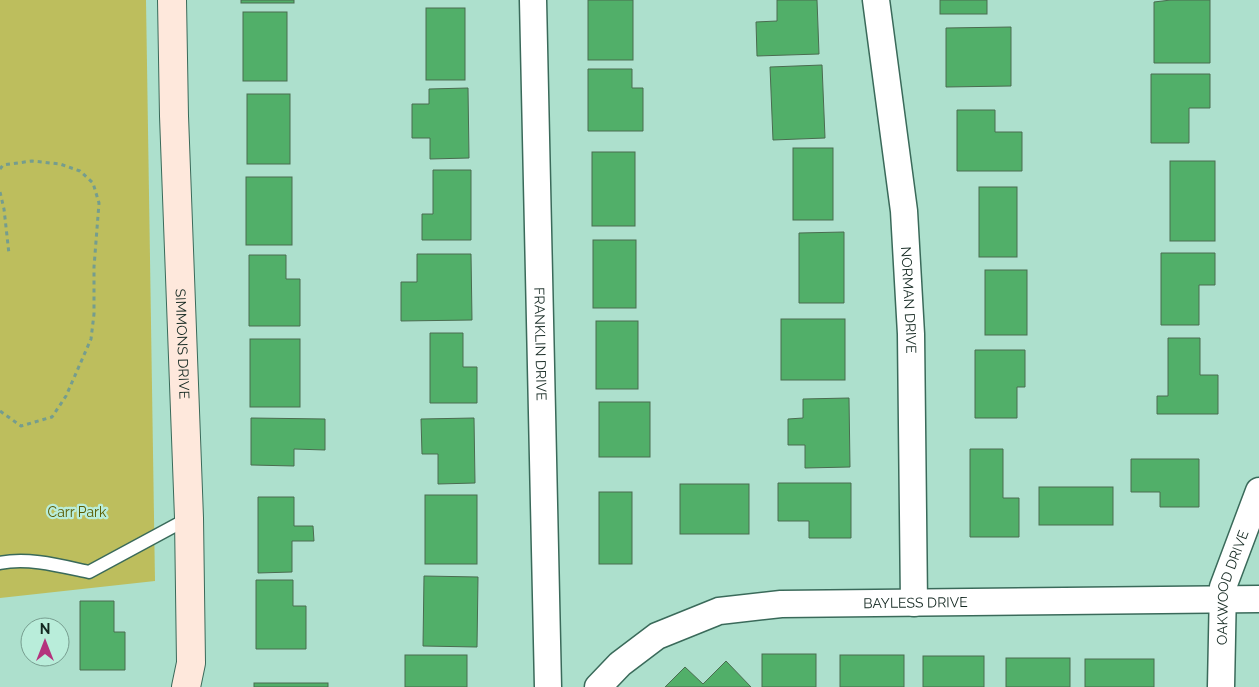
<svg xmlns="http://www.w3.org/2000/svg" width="1259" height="687" font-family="Raleway,sans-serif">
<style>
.green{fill:#bdbe5d}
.building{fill:#51af69;stroke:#4a6c50}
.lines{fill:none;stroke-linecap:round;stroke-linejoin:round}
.lane-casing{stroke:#3a6a5a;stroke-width:15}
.street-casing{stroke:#3a6a5a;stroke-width:29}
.secondary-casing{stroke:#3a6a5a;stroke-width:30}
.path{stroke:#759d8e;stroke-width:3;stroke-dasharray:4 4;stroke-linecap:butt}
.lane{stroke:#fff;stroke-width:12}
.street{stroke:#fff;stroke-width:26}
.secondary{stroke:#fee8dc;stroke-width:28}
.labels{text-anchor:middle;stroke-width:4.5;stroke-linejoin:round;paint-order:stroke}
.street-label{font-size:14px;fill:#142821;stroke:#b9edda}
.park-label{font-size:14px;fill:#5a5a00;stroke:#b9edda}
</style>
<rect width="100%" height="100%" fill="#ade0cd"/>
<path class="green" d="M 0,0 L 146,0 L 155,581 L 0,598 Z"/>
<g class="building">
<rect x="241" y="0" width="53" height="3"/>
<rect x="588" y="0" width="45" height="60"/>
<path d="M 777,0 L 817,0 L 819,54 L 757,56 L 756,22 L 777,21 Z"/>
<rect x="940" y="0" width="47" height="14"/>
<path d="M 1171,0 L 1210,0 L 1210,63 L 1154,63 L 1154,2 Z"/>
<rect x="426" y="8" width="39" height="72"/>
<rect x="243" y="12" width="44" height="69"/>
<path d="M 1011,27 L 1011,86 L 946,87 L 946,28 Z"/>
<path d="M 822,65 L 825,138 L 773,140 L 770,67 Z"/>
<path d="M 588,69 L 632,69 L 632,88 L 643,88 L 643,131 L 588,131 Z"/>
<path d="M 1151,74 L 1210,74 L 1210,108 L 1189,108 L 1189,143 L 1151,143 Z"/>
<path d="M 468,88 L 469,158 L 430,159 L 430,138 L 412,138 L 412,104 L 429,104 L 429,89 Z"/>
<rect x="247" y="94" width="43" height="70"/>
<path d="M 957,110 L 995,110 L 995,132 L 1022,132 L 1022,171 L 957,171 Z"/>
<rect x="793" y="148" width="40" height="72"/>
<rect x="592" y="152" width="43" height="74"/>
<rect x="1170" y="161" width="45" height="80"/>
<path d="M 433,170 L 471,170 L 471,240 L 422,240 L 422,214 L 433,214 Z"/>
<rect x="246" y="177" width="46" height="68"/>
<rect x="979" y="187" width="38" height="70"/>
<path d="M 844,232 L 844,303 L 799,303 L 799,233 Z"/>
<rect x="593" y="240" width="43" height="68"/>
<path d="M 1161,253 L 1215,253 L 1215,285 L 1199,285 L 1199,325 L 1161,325 Z"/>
<path d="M 417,254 L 471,254 L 472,320 L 401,321 L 401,282 L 417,282 Z"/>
<path d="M 249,255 L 286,255 L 286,279 L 300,279 L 300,326 L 249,326 Z"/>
<rect x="985" y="270" width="42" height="65"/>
<rect x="781" y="319" width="64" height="61"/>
<rect x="596" y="321" width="42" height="68"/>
<path d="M 430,333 L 463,333 L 463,367 L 477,367 L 477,403 L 430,403 Z"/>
<path d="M 1168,338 L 1200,338 L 1200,375 L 1218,375 L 1218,414 L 1157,414 L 1157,396 L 1168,396 Z"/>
<rect x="250" y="339" width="50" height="68"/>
<path d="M 975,350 L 1025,350 L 1025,387 L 1017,387 L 1017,418 L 975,418 Z"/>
<path d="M 849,398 L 850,467 L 805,468 L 805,445 L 788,445 L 788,419 L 803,418 L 803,399 Z"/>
<rect x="599" y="402" width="51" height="55"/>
<path d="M 251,418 L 325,419 L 325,450 L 294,449 L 294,466 L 251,465 Z"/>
<path d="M 474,418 L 475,483 L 438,484 L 438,454 L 422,454 L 421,419 Z"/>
<path d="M 970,449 L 1003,449 L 1003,498 L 1019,498 L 1019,537 L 970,537 Z"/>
<path d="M 1131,459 L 1199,459 L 1199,507 L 1160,507 L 1160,492 L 1131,492 Z"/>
<path d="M 778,483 L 851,483 L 851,538 L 809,538 L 809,521 L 778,521 Z"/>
<rect x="680" y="484" width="69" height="50"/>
<rect x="1039" y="487" width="74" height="38"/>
<rect x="599" y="492" width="33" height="72"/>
<rect x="425" y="495" width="52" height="69"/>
<path d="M 258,497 L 294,497 L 294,526 L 313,526 L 314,541 L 292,541 L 292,572 L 258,573 Z"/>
<path d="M 424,576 L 478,577 L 477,647 L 423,646 Z"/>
<path d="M 256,580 L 293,580 L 293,606 L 306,606 L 306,649 L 256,649 Z"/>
<path d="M 80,601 L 114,601 L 114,632 L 125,632 L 125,670 L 80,670 Z"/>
<rect x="762" y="654" width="54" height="33"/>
<rect x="405" y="655" width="62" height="32"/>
<rect x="840" y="655" width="64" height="32"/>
<rect x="923" y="656" width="61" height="31"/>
<rect x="1006" y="658" width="64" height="29"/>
<rect x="1085" y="659" width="69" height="28"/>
<path d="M 726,661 L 751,687 L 665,687 L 685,667 L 703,684 Z"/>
<rect x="254" y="683" width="74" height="4"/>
</g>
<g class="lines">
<defs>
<path id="lane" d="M 0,563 C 28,557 61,566 89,572 L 189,518"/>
<g id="street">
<path id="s1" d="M 533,0 L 548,687"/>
<path id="s2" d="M 876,0 L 904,211 L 911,334 L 914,603"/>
<path id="s3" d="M 598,687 L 620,664 L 657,636 L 719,611 L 781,604 L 1259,599"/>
<path id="s4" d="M 1221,687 L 1223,587 L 1259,491"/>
</g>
<g id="secondary">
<path id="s5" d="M 172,0 L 174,116 L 189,518 L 191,663 L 186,687"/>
</g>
</defs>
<use href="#lane" class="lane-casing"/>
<use href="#street" class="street-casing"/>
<use href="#secondary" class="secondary-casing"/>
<g class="path">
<path d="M 0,169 L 3,165 L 32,161 L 60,164 L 80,171 L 93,183 L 99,203 L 94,267 L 94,314 L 91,339 L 66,396 L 52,417 L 21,426 L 0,411"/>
<path d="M 0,192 L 4,209 L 9,254"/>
</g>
<use href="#lane" class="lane"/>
<use href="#street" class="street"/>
<use href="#secondary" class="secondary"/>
</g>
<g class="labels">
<g class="street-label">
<text dy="5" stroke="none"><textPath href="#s2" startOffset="302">NORMAN DRIVE</textPath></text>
<text dy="5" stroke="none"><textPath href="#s5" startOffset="344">SIMMONS DRIVE</textPath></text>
<text dy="5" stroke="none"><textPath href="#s1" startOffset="344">FRANKLIN DRIVE</textPath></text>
<text dy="5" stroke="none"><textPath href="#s4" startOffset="101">OAKWOOD DRIVE</textPath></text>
<text dy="5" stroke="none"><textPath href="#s3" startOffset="342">BAYLESS DRIVE</textPath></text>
</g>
<g class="park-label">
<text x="77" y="517">Carr Park</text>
</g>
</g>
<g transform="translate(45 642)"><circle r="24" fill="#b9edda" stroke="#779e90"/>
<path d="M0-4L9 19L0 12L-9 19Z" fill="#b4337d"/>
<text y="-8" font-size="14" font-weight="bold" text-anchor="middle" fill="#142821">N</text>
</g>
</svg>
